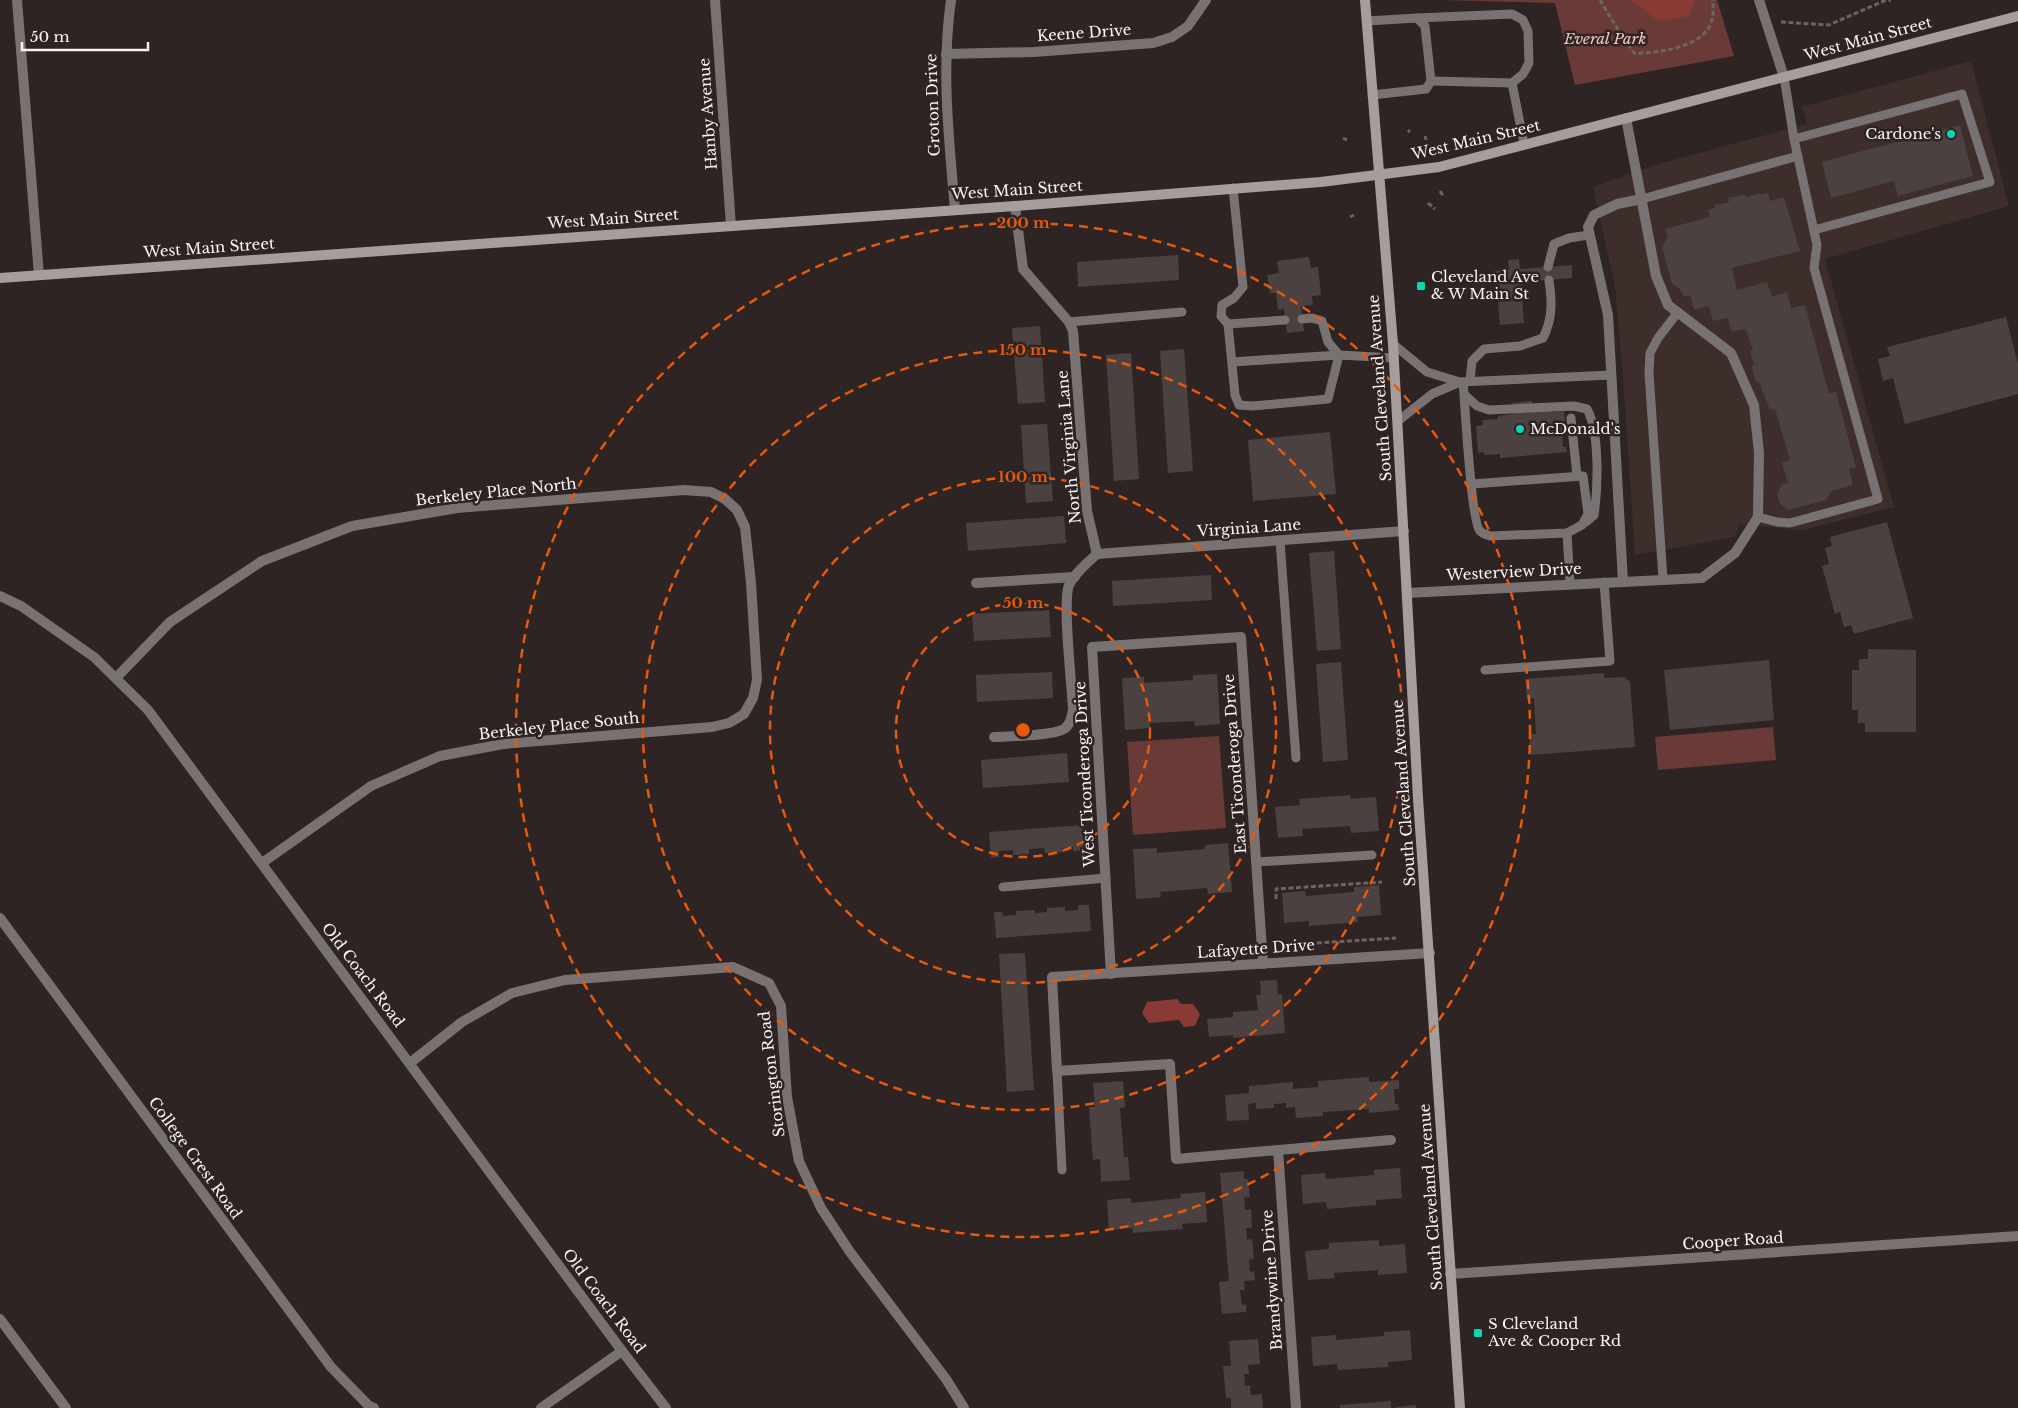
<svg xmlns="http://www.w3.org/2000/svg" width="2018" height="1408" font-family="'Libre Baskerville',serif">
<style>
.built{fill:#3d2e2c}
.green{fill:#6a3b36}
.water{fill:#8a3a34}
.building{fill:#4b4140}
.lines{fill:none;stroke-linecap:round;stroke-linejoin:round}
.path{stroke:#6c6463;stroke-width:3;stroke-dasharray:5 2.5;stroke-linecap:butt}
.lane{stroke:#787372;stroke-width:9}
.street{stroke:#787372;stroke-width:10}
.secondary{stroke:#a69e9d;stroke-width:10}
.ring{fill:none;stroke:#e8590c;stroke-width:2.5;stroke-dasharray:9 6}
.poi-dot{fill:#0ad5b5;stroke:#2d2423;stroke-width:2}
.labels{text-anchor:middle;stroke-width:5;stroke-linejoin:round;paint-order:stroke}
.street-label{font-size:15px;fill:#faf3f3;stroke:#2d2423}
.park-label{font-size:15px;font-style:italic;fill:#f7c7c0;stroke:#2d2423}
.poi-label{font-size:15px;fill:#faf3f3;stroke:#2d2423;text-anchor:start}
.centre{fill:#e8590c;stroke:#2d2423;stroke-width:2.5}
.ring-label{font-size:15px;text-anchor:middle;font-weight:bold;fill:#e8590c;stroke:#2d2423;stroke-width:5;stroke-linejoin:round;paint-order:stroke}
</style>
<rect width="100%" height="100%" fill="#2d2423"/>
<path class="built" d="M 1971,61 L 2009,206 L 1825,259 L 1894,507 L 1802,530 L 1740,524 L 1734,537 L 1635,555 L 1623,378 L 1615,287 L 1593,187 L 1662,163 L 1807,124 L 1802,107 Z"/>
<g class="green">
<path d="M 1442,0 L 1717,0 L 1734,56 L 1575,85 L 1555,3 Z"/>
<path d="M 1773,727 L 1776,760 L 1658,770 L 1655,737 Z"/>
<path d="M 1219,736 L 1226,828 L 1133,835 L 1127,742 Z"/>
</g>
<g class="water">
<path d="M 1631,0 L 1695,0 L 1689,16 L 1659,21 Z"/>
<path d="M 1177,999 L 1181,1004 L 1193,1004 L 1200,1014 L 1195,1026 L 1184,1027 L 1179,1020 L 1149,1023 L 1142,1013 L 1147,1002 Z"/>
</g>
<g class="building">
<path d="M 1960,125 L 1973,176 L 1898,196 L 1894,181 L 1831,198 L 1822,162 Z"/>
<path d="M 1760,193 L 1761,195 L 1768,193 L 1770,201 L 1784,197 L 1800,251 L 1732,268 L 1737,290 L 1767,282 L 1772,297 L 1787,292 L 1791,308 L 1805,305 L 1829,394 L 1836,392 L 1856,467 L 1849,469 L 1853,485 L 1832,491 L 1826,500 L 1789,510 L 1780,504 L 1777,494 L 1782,484 L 1788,483 L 1782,463 L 1790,460 L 1775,409 L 1770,410 L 1759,382 L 1756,382 L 1751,365 L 1754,365 L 1750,351 L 1753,350 L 1746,329 L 1732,332 L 1728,318 L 1713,321 L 1709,306 L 1694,310 L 1690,295 L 1684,297 L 1680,289 L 1672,284 L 1662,247 L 1668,237 L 1665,229 L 1710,217 L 1708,210 L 1715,208 L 1715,205 L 1729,202 L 1728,198 L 1745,194 L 1746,197 Z"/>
<path d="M 1178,255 L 1179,280 L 1078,287 L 1077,262 Z"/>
<path d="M 1309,257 L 1311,268 L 1318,267 L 1321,295 L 1312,296 L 1313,305 L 1301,306 L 1304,331 L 1287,333 L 1284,309 L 1278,310 L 1276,293 L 1270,293 L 1267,275 L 1279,273 L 1277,261 Z"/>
<path d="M 1519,259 L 1520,269 L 1572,265 L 1572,278 L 1521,282 L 1524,323 L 1500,325 L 1495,271 L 1509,269 L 1508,260 Z"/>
<path d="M 2006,317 L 2018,364 L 2018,394 L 1905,424 L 1893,378 L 1883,381 L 1878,359 L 1890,356 L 1887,347 Z"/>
<path d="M 1040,326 L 1045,402 L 1018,404 L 1012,328 Z"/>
<path d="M 1184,349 L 1193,471 L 1168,473 L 1160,351 Z"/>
<path d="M 1131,353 L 1139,479 L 1114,481 L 1106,355 Z"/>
<path d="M 1532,401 L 1533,409 L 1551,408 L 1552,412 L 1564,411 L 1566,429 L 1562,430 L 1563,447 L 1566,447 L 1567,452 L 1500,458 L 1500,454 L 1484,455 L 1484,452 L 1478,453 L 1476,426 L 1483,425 L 1482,420 L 1498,419 L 1498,416 L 1512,414 L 1512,403 Z"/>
<path d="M 1047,424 L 1053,501 L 1026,503 L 1021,425 Z"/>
<path d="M 1330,432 L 1336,494 L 1253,501 L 1248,440 Z"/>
<path d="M 1064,516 L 1066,543 L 968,551 L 966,523 Z"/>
<path d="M 1887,522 L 1913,618 L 1854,634 L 1851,625 L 1844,627 L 1840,612 L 1835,614 L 1822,566 L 1829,564 L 1825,548 L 1832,546 L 1830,537 Z"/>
<path d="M 1334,551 L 1341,649 L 1317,651 L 1309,553 Z"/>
<path d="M 1211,575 L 1212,600 L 1113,606 L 1112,581 Z"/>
<path d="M 1049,610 L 1051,637 L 974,641 L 972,614 Z"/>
<path d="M 1868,649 L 1916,650 L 1916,732 L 1865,732 L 1865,723 L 1858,723 L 1858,710 L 1852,710 L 1852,670 L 1859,670 L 1859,659 L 1868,659 Z"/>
<path d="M 1769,660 L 1774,720 L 1670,730 L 1664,670 Z"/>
<path d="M 1341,662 L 1348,760 L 1323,762 L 1316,664 Z"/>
<path d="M 1052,672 L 1053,698 L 977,702 L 976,675 Z"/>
<path d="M 1604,673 L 1604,678 L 1624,677 L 1630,682 L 1635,747 L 1531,755 L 1529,734 L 1536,734 L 1534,698 L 1527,699 L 1525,679 Z"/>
<path d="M 1217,674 L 1220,724 L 1195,726 L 1194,721 L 1150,723 L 1150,728 L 1125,730 L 1122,678 L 1144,677 L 1144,683 L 1193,680 L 1193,675 Z"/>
<path d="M 1067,753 L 1069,782 L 983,788 L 981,760 Z"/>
<path d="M 1350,795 L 1351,799 L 1376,797 L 1379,831 L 1351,833 L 1350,826 L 1302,829 L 1303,836 L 1278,838 L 1275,807 L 1300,805 L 1299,799 Z"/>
<path d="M 1082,825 L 1084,850 L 1073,851 L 1073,847 L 1062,848 L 1063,852 L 1045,853 L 1044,848 L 1029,849 L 1029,854 L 1013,855 L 1013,850 L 999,851 L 999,857 L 991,858 L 989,832 Z"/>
<path d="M 1228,843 L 1232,892 L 1208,894 L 1207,888 L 1160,892 L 1161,897 L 1136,899 L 1133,849 L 1157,848 L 1157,853 L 1205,849 L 1205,845 Z"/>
<path d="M 1379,885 L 1381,915 L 1357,917 L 1358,922 L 1309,926 L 1309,921 L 1284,923 L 1282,893 L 1305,891 L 1306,896 L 1354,892 L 1354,887 Z"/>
<path d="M 1078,905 L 1089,905 L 1091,931 L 996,938 L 994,912 L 1002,912 L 1003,916 L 1016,915 L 1016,911 L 1034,910 L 1035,913 L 1047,912 L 1047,908 L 1065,907 L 1065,911 L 1078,910 Z"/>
<path d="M 1025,953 L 1034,1090 L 1007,1092 L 999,954 Z"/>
<path d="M 1277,980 L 1278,994 L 1282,994 L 1285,1033 L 1233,1038 L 1233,1035 L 1209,1037 L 1207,1019 L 1233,1017 L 1233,1012 L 1258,1010 L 1256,995 L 1261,995 L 1260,981 Z"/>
<path d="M 1369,1077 L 1369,1082 L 1399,1080 L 1399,1089 L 1394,1089 L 1395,1104 L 1398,1104 L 1399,1110 L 1369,1113 L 1369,1109 L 1323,1112 L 1323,1116 L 1296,1118 L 1295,1107 L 1286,1108 L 1286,1103 L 1274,1104 L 1274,1108 L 1256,1109 L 1256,1103 L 1248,1104 L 1249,1120 L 1227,1121 L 1225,1095 L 1249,1093 L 1249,1086 L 1293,1082 L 1293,1089 L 1318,1087 L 1318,1081 Z"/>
<path d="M 1123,1081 L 1125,1107 L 1120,1108 L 1124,1157 L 1128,1157 L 1130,1180 L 1101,1182 L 1100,1159 L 1093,1160 L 1089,1107 L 1095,1107 L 1093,1083 Z"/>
<path d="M 1400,1168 L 1402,1198 L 1376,1200 L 1376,1205 L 1327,1209 L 1326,1202 L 1303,1204 L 1301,1175 L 1325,1173 L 1326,1179 L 1374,1175 L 1374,1170 Z"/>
<path d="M 1244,1171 L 1244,1179 L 1248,1179 L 1250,1197 L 1244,1198 L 1245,1210 L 1251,1209 L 1252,1228 L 1246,1228 L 1247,1240 L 1252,1239 L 1254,1259 L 1249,1260 L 1250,1272 L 1254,1271 L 1255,1280 L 1244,1281 L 1245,1290 L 1240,1290 L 1242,1305 L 1246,1304 L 1246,1312 L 1222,1314 L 1219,1282 L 1229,1281 L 1220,1173 Z"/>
<path d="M 1205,1192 L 1207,1222 L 1182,1224 L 1183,1229 L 1133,1233 L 1133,1228 L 1109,1230 L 1107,1200 L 1131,1198 L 1131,1203 L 1181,1198 L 1180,1194 Z"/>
<path d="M 1379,1240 L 1379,1246 L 1405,1244 L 1407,1273 L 1378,1275 L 1378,1270 L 1334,1273 L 1335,1278 L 1308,1280 L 1305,1251 L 1329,1249 L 1329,1243 Z"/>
<path d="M 1410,1330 L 1412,1360 L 1388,1362 L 1388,1367 L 1338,1370 L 1337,1364 L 1313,1366 L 1311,1337 L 1336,1335 L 1336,1340 L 1384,1336 L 1384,1332 Z"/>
<path d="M 1258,1339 L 1260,1364 L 1248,1365 L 1249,1374 L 1244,1374 L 1245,1386 L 1250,1385 L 1251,1395 L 1262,1394 L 1263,1408 L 1231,1408 L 1231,1398 L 1226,1398 L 1223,1366 L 1231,1366 L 1229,1341 Z"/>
<path d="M 1391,1401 L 1391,1408 L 1340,1408 L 1340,1405 Z"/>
<path d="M 1416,1405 L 1416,1408 L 1396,1408 L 1396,1407 Z"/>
</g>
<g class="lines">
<g class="path">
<path d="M 1600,0 L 1622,36 L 1634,53 C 1656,54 1703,47 1711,23 C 1714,16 1713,8 1713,0"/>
<path d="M 1781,22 L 1829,25 L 1884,1 L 1891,0"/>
<path d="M 1408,132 L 1410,130"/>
<path d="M 1425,136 L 1426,140"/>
<path d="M 1343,138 L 1347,140"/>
<path d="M 1440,191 L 1444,197"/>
<path d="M 1428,203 L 1435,209"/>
<path d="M 1350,217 L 1354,215"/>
<path d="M 1276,899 L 1276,889 L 1382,882"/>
<path d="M 1287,945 L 1396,938"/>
</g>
<g class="lane">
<path d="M 1417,18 L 1512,14 L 1523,20 L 1528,31 L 1529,63 L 1523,74 L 1512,83"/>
<path d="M 1367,21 L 1417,18 L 1425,26 L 1431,81 L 1426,89 L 1372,95"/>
<path d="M 1431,81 L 1512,83 L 1524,144"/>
<path d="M 1794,139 L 1962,94 L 1990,182 L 1814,230"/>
<path d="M 1233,188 L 1243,287 L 1234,298 L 1222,305 L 1221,316 L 1228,324 L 1285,320"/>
<path d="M 1642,199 L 1798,156"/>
<path d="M 1548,267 L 1554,244 L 1569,238 L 1589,235"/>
<path d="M 1302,319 L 1312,318 L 1322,321 L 1328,342 L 1339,355 L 1394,358"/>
<path d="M 1069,322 L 1182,312"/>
<path d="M 1228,324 L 1235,395 L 1239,405 L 1253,406 L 1328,399 L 1339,355 L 1232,362"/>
<path d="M 1393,344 L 1427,372 L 1460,382"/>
<path d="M 1470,381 L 1472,361 L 1484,349 L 1520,346 L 1543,338 C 1553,318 1552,301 1549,280"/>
<path d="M 1463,382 C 1465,403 1471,522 1480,531 C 1482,533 1487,535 1490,536 L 1567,533 L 1582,525 L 1588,514 L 1583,476 L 1472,484"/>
<path d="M 1465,395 L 1477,406 L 1489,410 L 1574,406 L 1587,409 C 1600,432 1598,489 1594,515 L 1586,522"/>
<path d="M 1571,418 L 1577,476"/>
<path d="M 1398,421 L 1432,394 L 1460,382 L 1611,375"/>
<path d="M 1758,517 L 1777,522 L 1790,523 L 1878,499 L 1814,268 L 1817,245 L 1794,139 L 1784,77"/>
<path d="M 1567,533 L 1570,584"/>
<path d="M 1280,541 L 1296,758"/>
<path d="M 1663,579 L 1649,373 L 1650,353 L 1658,338 L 1678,312"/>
<path d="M 1485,670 L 1610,661 L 1604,582"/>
<path d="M 1256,862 L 1372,855"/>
<path d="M 1003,887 L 1106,878"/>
<path d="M 1057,1071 L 1062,1170"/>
</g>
<g class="street">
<path d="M 17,0 L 39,275"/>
<path d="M 715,0 L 731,226"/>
<path d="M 951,0 C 941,70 949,139 955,210"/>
<path d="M 1759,0 L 1784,77"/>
<path d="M 946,54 L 1034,52 L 1153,43 L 1172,37 L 1188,26 L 1206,0"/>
<path d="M 1015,206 L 1023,269 L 1069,322 L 1073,331 L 1087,511 L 1097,554"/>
<path d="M 1097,554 L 1404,531"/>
<path d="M 1623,582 L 1608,315 L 1588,227 L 1594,215 L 1617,204 L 1642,199"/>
<path d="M 976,583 L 1075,577"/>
<path d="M 1407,593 L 1702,578 L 1735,553 L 1758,517 L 1759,453 L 1754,405 L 1731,353 L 1668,305 L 1656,276 L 1626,118"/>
<path d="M 0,596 L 21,606 L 94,657 L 148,710 L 622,1351 L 666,1408"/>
<path d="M 116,678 L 170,622 L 262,561 L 352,526 L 457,508 L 684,490 L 711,492 L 725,499 L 737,510 L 745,527 L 751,583 L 757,680 L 753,698 L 744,714 L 729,723 L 712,727 L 503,744 L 440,756 L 371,786 L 262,863"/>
<path d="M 994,737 C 1009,736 1052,736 1064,729 C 1071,724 1072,716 1073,709 C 1072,686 1062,601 1069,585 C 1075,573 1087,563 1097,554"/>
<path d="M 0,918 L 331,1367 L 369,1406 L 374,1408"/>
<path d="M 1111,974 L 1092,647 L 1241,637 L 1263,964"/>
<path d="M 410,1063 L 462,1022 L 512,993 L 565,980 L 733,967 L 769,983 L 781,1006 L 787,1097 L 799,1161 L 821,1208 L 850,1252 L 946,1379 L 964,1408"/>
<path d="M 1391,1140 L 1176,1159 L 1170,1064 L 1057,1071 L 1052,977 L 1430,953"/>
<path d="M 1278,1150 L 1296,1408"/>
<path d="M 1450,1274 L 2018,1236"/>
<path d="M 0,1319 L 66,1408"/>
<path d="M 541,1408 L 622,1351"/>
</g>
<g class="secondary">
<path d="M 1365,0 L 1393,344 L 1418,798 L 1460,1408"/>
<path d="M 0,278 L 1015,206 L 1321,182 L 1439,167 L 2018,16"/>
</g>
</g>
<g class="ring">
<circle cx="1023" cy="730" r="127"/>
<circle cx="1023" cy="730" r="253"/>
<circle cx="1023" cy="730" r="380"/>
<circle cx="1023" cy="730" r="507"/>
</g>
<g class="poi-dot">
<circle cx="1951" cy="134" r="5"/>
<rect x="1416" y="281" width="10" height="10" rx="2.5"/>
<circle cx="1520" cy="429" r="5"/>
<rect x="1473" y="1328" width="10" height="10" rx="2.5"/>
</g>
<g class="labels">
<g class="street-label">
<text transform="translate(1084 33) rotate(-4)" y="5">Keene Drive</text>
<text transform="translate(1868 39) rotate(-15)" y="5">West Main Street</text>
<text transform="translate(933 105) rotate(-92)" y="5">Groton Drive</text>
<text transform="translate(708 114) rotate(-94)" y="5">Hanby Avenue</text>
<text transform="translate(1476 140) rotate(-13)" y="5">West Main Street</text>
<text transform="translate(1017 190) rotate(-4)" y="5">West Main Street</text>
<text transform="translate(613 219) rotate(-4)" y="5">West Main Street</text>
<text transform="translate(209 248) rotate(-4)" y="5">West Main Street</text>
<text transform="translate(1380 388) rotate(-94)" y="5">South Cleveland Avenue</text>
<text transform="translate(1069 447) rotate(-95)" y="5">North Virginia Lane</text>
<text transform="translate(496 492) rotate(-6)" y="5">Berkeley Place North</text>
<text transform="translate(1249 528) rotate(-4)" y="5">Virginia Lane</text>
<text transform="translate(1514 572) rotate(-3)" y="5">Westerview Drive</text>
<text transform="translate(559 726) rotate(-6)" y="5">Berkeley Place South</text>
<text transform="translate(1235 764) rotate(-94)" y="5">East Ticonderoga Drive</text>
<text transform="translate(1085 774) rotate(-93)" y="5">West Ticonderoga Drive</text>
<text transform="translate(1404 793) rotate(-94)" y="5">South Cleveland Avenue</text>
<text transform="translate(1256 949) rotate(-4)" y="5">Lafayette Drive</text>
<text transform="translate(363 975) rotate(53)" y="5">Old Coach Road</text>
<text transform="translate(772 1074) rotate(-97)" y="5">Storington Road</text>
<text transform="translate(195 1158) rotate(54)" y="5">College Crest Road</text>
<text transform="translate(1431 1197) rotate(-94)" y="5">South Cleveland Avenue</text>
<text transform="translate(1733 1241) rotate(-4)" y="5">Cooper Road</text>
<text transform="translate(1272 1280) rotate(-94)" y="5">Brandywine Drive</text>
<text transform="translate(604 1301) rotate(53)" y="5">Old Coach Road</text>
</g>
<g class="park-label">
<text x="1605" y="44">Everal Park</text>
</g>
<g class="poi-label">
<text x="1941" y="139" text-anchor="end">Cardone's</text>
<text x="1431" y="282">Cleveland Ave<tspan x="1431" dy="17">&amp; W Main St</tspan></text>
<text x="1530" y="434">McDonald's</text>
<text x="1488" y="1329">S Cleveland<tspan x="1488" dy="17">Ave &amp; Cooper Rd</tspan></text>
</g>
</g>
<circle cx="1023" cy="730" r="8" class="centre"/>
<g class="ring-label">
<text x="1023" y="228">200 m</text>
<text x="1023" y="355">150 m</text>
<text x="1023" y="482">100 m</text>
<text x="1023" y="608">50 m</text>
</g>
<path d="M22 42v8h126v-8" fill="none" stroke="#faf3f3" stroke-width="2.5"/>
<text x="30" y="42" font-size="15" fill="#faf3f3" stroke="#2d2423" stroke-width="4" paint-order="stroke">50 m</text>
</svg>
